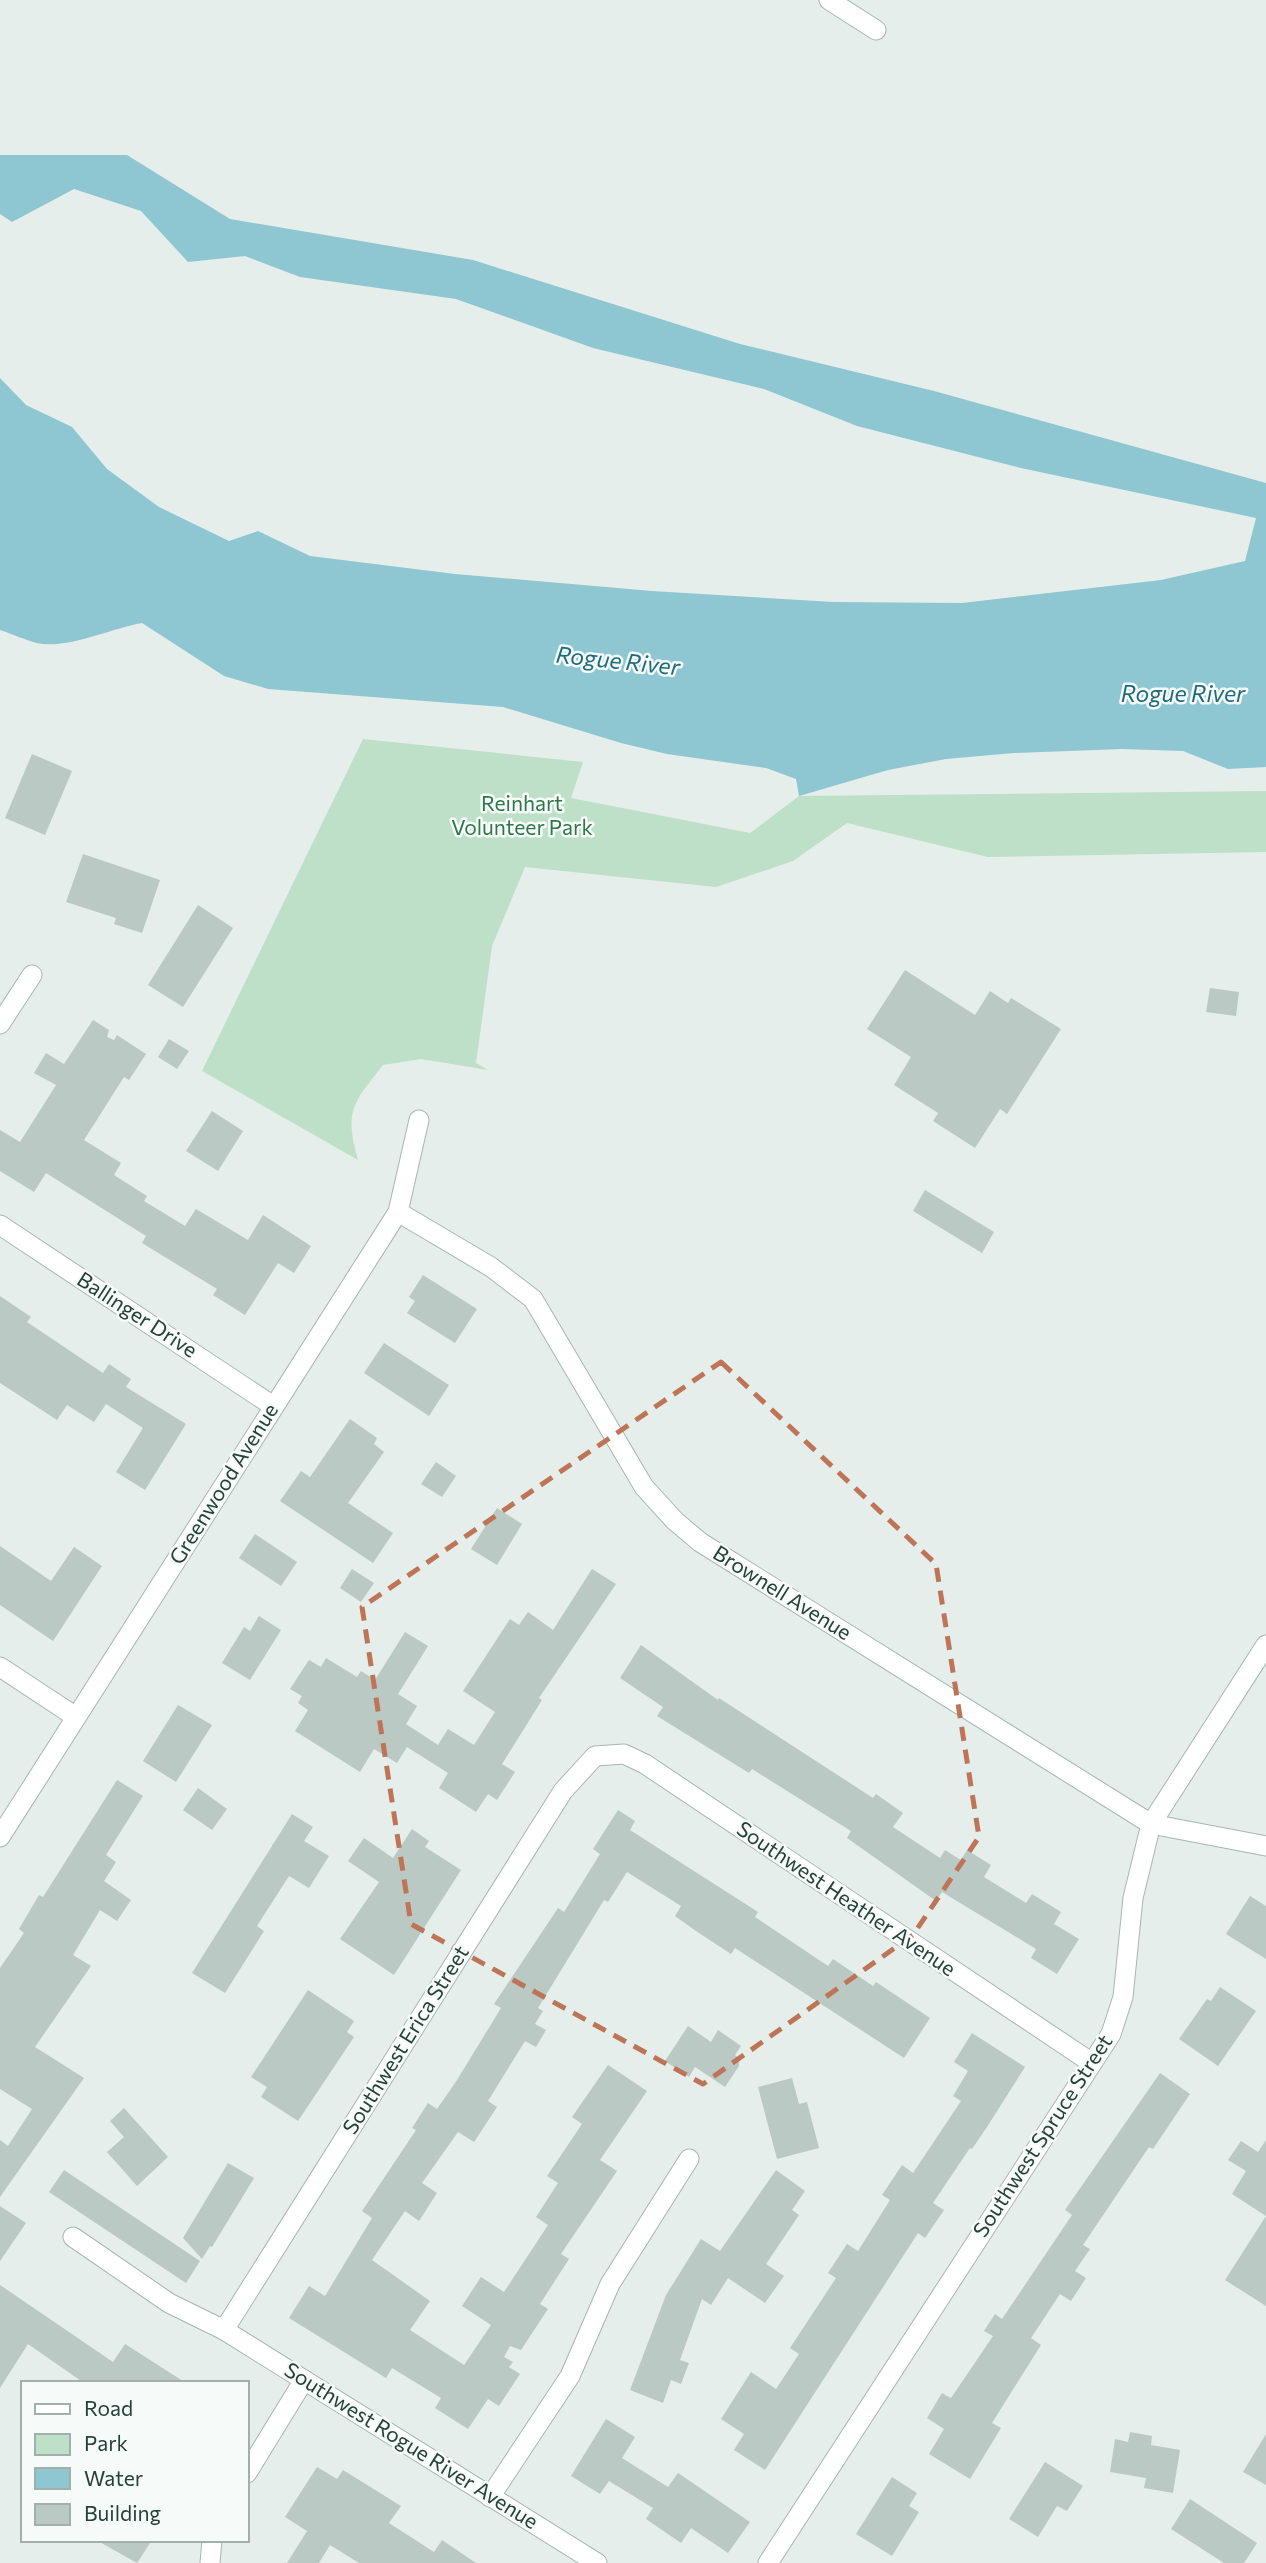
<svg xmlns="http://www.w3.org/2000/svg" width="1266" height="2563" font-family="Commissioner,sans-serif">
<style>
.green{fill:#bedfc8}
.water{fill:#8ec6d2}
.building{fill:#bac9c3}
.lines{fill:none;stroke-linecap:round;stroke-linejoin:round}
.street-casing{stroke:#a7b6b1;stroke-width:21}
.street{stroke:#fff;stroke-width:19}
.marked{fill:none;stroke:#be7456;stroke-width:5;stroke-dasharray:14 9;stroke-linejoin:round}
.labels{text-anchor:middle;stroke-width:5;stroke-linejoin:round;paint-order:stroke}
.park-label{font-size:21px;fill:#2e774b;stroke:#f6faf8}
.street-label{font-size:21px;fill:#244039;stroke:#f6faf8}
.water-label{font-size:23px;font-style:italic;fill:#1e6b7c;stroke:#f6faf8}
</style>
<rect width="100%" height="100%" fill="#e5eeea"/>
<path class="green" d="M 363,739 L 583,762 L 571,798 L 750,833 L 799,796 L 1266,791 L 1266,852 L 988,857 L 847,823 L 793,861 L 716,887 L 525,867 L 492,946 L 476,1063 L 488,1070 L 421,1059 L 383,1065 C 353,1103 344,1111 358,1160 L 202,1071 Z"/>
<path class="water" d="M 0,155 L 127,155 L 230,219 L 473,260 L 740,344 L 934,391 L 1266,483 L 1266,767 L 1228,769 L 1183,751 L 1122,749 L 1014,753 L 946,759 L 888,770 L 799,796 L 796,779 L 766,768 L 667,754 L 621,743 L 503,707 L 268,689 L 224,676 L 142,623 C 112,628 66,650 37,643 C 25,640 12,634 0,630 L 0,378 L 26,405 L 72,427 L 107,469 L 159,507 L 229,541 L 258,531 L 310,556 L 455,574 L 652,591 L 833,602 L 962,603 L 1161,580 L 1245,561 L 1256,518 L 1021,468 L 857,426 L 764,389 L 593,348 L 456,299 L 300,277 L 245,256 L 188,262 L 141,211 L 74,189 L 12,222 L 0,214 Z"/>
<g class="building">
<path d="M 32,754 L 72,771 L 45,835 L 5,818 Z"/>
<path d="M 83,854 L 160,880 L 142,933 L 114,924 L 116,918 L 66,902 Z"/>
<path d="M 198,905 L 233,928 L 183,1007 L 148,985 Z"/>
<path d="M 905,970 L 975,1015 L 990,991 L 1008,1003 L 1011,998 L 1061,1029 L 1007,1114 L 1000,1109 L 975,1148 L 933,1121 L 938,1113 L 894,1085 L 911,1057 L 867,1029 Z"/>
<path d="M 1210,988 L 1239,992 L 1236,1016 L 1206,1012 Z"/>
<path d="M 93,1020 L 109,1030 L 107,1037 L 114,1040 L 117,1035 L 146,1054 L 129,1080 L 124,1077 L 84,1140 L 121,1163 L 114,1175 L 147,1196 L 144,1201 L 185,1226 L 196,1209 L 248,1240 L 263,1215 L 311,1246 L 294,1273 L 278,1263 L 245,1315 L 213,1295 L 217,1289 L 142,1243 L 146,1236 L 46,1173 L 34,1192 L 0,1171 L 0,1130 L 20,1142 L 56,1085 L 34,1073 L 46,1053 L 64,1064 Z"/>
<path d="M 169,1039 L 189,1051 L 177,1069 L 158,1057 Z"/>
<path d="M 212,1111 L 243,1131 L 218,1171 L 186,1151 Z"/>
<path d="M 925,1190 L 994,1232 L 982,1253 L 913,1211 Z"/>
<path d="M 423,1275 L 477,1309 L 455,1343 L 407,1313 L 415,1301 L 409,1297 Z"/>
<path d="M 0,1296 L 31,1317 L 27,1322 L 103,1373 L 109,1364 L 131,1379 L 126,1387 L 186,1424 L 145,1490 L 116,1472 L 143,1428 L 106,1404 L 94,1422 L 67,1405 L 57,1420 L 0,1383 Z"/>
<path d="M 384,1343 L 449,1385 L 429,1416 L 364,1373 Z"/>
<path d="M 350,1419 L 377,1438 L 374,1444 L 384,1452 L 348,1503 L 393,1533 L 373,1563 L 280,1501 L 301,1471 L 310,1477 Z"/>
<path d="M 436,1462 L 456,1476 L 442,1497 L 421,1484 Z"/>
<path d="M 497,1508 L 522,1524 L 497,1565 L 471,1549 Z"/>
<path d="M 255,1534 L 297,1562 L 281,1586 L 239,1558 Z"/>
<path d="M 0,1546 L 51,1581 L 74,1547 L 102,1566 L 53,1641 L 0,1605 Z"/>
<path d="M 352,1569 L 374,1583 L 361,1602 L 340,1588 Z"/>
<path d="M 592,1569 L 616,1584 L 539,1698 L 542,1700 L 502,1764 L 515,1772 L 497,1800 L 488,1794 L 476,1812 L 439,1788 L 448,1773 L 407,1747 L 397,1763 L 374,1749 L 360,1772 L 295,1731 L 308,1710 L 298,1703 L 302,1696 L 290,1689 L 309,1660 L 321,1667 L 326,1658 L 357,1677 L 361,1671 L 375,1680 L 405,1632 L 428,1646 L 398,1694 L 417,1706 L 406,1724 L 438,1745 L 448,1729 L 474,1745 L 495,1712 L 463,1691 L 510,1619 L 519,1625 L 528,1612 L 553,1630 Z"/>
<path d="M 259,1616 L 281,1630 L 250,1680 L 222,1663 L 244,1627 L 250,1631 Z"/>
<path d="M 641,1645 L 718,1700 L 719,1698 L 873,1798 L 876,1794 L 903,1813 L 893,1827 L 940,1858 L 945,1850 L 961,1860 L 967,1850 L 991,1865 L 984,1877 L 1026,1903 L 1032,1894 L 1061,1912 L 1054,1924 L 1079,1939 L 1057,1974 L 1031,1958 L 1036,1949 L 942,1892 L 936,1901 L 847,1838 L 851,1831 L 752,1769 L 749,1773 L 657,1716 L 663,1707 L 620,1678 Z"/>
<path d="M 178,1705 L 212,1725 L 176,1782 L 143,1761 Z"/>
<path d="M 117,1780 L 143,1796 L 106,1855 L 116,1862 L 104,1881 L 131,1900 L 117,1921 L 100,1910 L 73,1955 L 91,1966 L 35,2047 L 84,2078 L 0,2197 L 0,2140 L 8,2146 L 32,2109 L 0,2089 L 0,1968 L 24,1933 L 19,1929 L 39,1895 L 43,1897 Z"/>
<path d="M 198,1788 L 227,1809 L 212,1830 L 183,1810 Z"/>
<path d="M 618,1810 L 635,1821 L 630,1830 L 758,1912 L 755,1917 L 828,1966 L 833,1959 L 873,1986 L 876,1982 L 930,2018 L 904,2058 L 735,1948 L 731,1954 L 696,1931 L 675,1916 L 681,1906 L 627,1872 L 608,1902 L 604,1900 L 538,2008 L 543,2011 L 535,2024 L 546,2030 L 536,2047 L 525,2041 L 488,2101 L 497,2107 L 474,2142 L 458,2132 L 422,2183 L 437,2193 L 419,2221 L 405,2211 L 372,2260 L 430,2301 L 410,2330 L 464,2365 L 491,2325 L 462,2306 L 481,2277 L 504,2292 L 548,2225 L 536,2217 L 558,2183 L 547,2176 L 582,2124 L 572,2117 L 608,2065 L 647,2091 L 600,2160 L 617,2171 L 561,2254 L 569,2259 L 540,2304 L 548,2309 L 521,2350 L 510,2346 L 504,2357 L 513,2362 L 509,2367 L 520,2374 L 499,2406 L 488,2399 L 468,2429 L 435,2408 L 441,2398 L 392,2368 L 386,2378 L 289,2318 L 309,2286 L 325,2296 L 372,2218 L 362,2211 L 416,2130 L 412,2128 L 428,2103 L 437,2109 L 457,2080 L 501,2008 L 494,2004 L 558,1908 L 564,1912 L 600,1854 L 593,1849 Z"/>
<path d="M 292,1814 L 313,1827 L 304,1841 L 329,1856 L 309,1888 L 289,1876 L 257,1926 L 264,1931 L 225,1993 L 192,1973 Z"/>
<path d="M 412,1829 L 429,1841 L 425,1847 L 461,1870 L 394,1975 L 340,1939 L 379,1882 L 348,1861 L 364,1838 L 393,1858 Z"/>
<path d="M 1250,1896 L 1266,1906 L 1266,1959 L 1226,1934 Z"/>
<path d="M 1220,1987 L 1256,2011 L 1218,2066 L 1179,2039 L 1207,1999 L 1211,2001 Z"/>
<path d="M 308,1990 L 354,2021 L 347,2032 L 354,2037 L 298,2121 L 261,2097 L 267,2087 L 251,2077 Z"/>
<path d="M 688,2026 L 711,2042 L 718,2030 L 741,2046 L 735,2055 L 739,2058 L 739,2066 L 725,2087 L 695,2067 L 689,2077 L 665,2061 Z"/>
<path d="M 972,2033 L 1025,2067 L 987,2127 L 972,2149 L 970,2148 L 933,2203 L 944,2210 L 925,2238 L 918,2233 L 765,2470 L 734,2450 L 744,2434 L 721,2419 L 751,2372 L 776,2389 L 799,2354 L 790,2348 L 836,2278 L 828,2273 L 847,2244 L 858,2251 L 890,2200 L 882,2195 L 902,2165 L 913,2173 L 961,2101 L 953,2096 L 968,2071 L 954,2062 Z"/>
<path d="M 1160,2073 L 1190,2094 L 1153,2149 L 1149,2147 L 1083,2245 L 1090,2249 L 1075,2271 L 1086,2278 L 1071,2301 L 1060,2294 L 1031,2338 L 1041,2345 L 992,2423 L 1001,2428 L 970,2479 L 929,2454 L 944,2429 L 927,2418 L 942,2393 L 951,2398 L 993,2336 L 984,2331 L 995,2314 L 1002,2319 L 1072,2215 L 1065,2210 Z"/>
<path d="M 792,2078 L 799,2104 L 807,2102 L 819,2148 L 777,2159 L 758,2087 Z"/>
<path d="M 124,2108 L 168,2157 L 137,2186 L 107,2152 L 124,2137 L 110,2121 Z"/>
<path d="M 1266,2140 L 1266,2306 L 1225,2280 L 1266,2216 L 1232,2194 L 1246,2171 L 1228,2160 L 1241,2141 L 1258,2152 Z"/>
<path d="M 228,2163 L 254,2178 L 212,2247 L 210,2246 L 202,2259 L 183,2238 Z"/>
<path d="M 64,2170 L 200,2261 L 186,2283 L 49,2192 Z"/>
<path d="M 776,2170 L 805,2191 L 792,2210 L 799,2215 L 766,2264 L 784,2276 L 765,2303 L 728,2278 L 711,2305 L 702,2299 L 680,2360 L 689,2363 L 681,2384 L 671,2380 L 663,2403 L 630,2390 L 666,2295 L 701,2239 L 720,2251 Z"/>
<path d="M 0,2206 L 26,2223 L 0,2261 Z"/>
<path d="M 0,2285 L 113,2362 L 125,2344 L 186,2383 L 84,2383 L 28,2344 L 0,2388 Z"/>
<path d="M 606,2419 L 635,2437 L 622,2458 L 668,2487 L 678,2473 L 750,2522 L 728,2553 L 691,2528 L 681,2543 L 646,2519 L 653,2508 L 609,2481 L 600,2494 L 571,2476 Z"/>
<path d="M 1130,2432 L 1152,2436 L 1151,2445 L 1180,2450 L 1173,2493 L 1144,2488 L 1146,2478 L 1110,2472 L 1115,2439 L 1128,2442 Z"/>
<path d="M 1266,2434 L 1266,2485 L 1243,2472 Z"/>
<path d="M 1045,2462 L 1083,2486 L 1067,2511 L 1057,2506 L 1038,2537 L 1009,2519 Z"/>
<path d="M 317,2467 L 337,2479 L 343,2470 L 401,2506 L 389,2523 L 434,2552 L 442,2540 L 476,2563 L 359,2563 L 330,2545 L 319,2563 L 287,2563 L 307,2531 L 285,2517 Z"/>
<path d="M 892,2477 L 917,2493 L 909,2506 L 919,2512 L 892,2556 L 856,2534 Z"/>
<path d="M 1190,2499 L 1257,2543 L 1244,2563 L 1224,2563 L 1171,2529 Z"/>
<path d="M 96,2540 L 152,2540 L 137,2563 Z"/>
</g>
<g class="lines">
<defs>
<g id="street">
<path d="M 829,0 L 876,30"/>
<path d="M 0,1024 L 32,975"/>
<path d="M 398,1212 L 491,1267 L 533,1299 L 644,1487 L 675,1521 L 700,1542 L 1151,1824 L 1266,1846"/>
<path d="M 0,1225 L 273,1406"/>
<path d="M 0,1667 L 76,1717"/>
<path d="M 0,1837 L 398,1212 L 419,1120"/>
<path d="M 73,2237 L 169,2303 L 224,2330 L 597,2563"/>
<path d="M 224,2330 L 563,1791 L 595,1756 L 624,1754 L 645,1764 L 1092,2063"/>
<path d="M 247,2473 L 304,2380"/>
<path d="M 490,2497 L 570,2376 L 610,2284 L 689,2159"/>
<path d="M 210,2563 L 212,2540"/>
<path d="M 768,2563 L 1111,2034 L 1123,1997 L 1133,1898 L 1151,1824 L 1266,1645"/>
</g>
</defs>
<use href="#street" class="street-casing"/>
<use href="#street" class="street"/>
</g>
<path class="marked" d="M 721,1362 L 936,1564 L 979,1837 L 913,1935 L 703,2084 L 411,1924 L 362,1607 Z"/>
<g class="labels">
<g class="park-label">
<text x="522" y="811">Reinhart<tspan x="522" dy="24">Volunteer Park</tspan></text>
</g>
<g class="street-label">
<text transform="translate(137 1315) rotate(33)" y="7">Ballinger Drive</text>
<text transform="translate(224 1484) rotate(-58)" y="7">Greenwood Avenue</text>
<text transform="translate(782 1593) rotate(32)" y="7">Brownell Avenue</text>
<text transform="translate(846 1899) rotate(34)" y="7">Southwest Heather Avenue</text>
<text transform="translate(406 2040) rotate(-58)" y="7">Southwest Erica Street</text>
<text transform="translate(1043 2136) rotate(-57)" y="7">Southwest Spruce Street</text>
<text transform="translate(411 2446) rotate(32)" y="7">Southwest Rogue River Avenue</text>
</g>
<g class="water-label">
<text transform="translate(618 661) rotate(6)" y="8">Rogue River</text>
<text x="1183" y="702">Rogue River</text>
</g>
</g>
<rect x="21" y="2381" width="228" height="161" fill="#f6faf8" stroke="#a2b0ac" stroke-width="2"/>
<rect x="35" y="2404" width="35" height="10" fill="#ffffff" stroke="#a2b0ac" stroke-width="2"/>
<text x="84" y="2416" font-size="21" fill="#244039">Road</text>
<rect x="35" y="2434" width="35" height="21" fill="#bedfc8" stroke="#a2b0ac" stroke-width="2"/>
<text x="84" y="2451" font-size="21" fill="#244039">Park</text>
<rect x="35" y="2468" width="35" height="21" fill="#8ec6d2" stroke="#a2b0ac" stroke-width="2"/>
<text x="84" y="2486" font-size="21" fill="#244039">Water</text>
<rect x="35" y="2504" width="35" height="21" fill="#bac9c3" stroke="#a2b0ac" stroke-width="2"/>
<text x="84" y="2521" font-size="21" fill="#244039">Building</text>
</svg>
